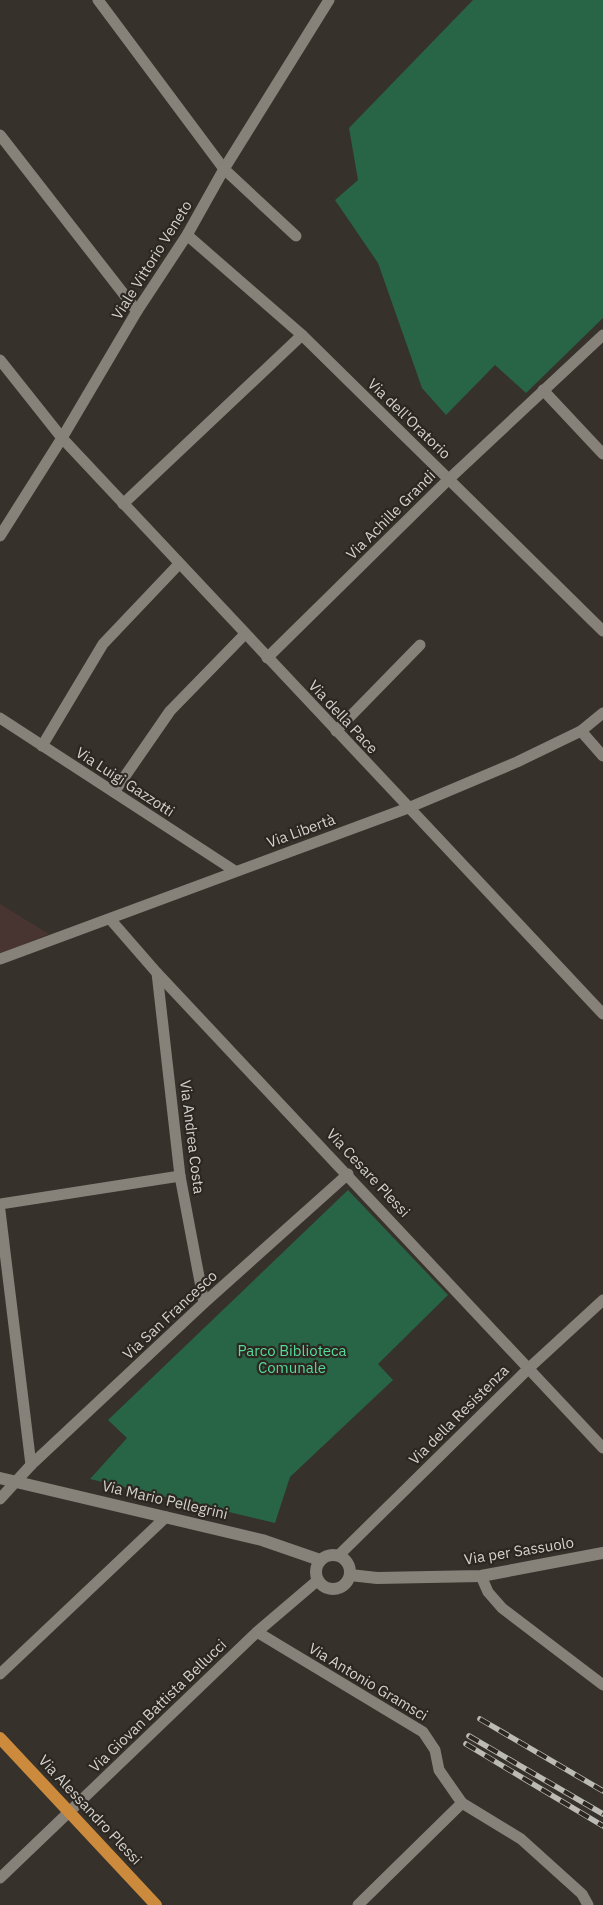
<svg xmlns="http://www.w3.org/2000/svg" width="603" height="1905" font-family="'IBM Plex Sans',sans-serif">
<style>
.education{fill:#483431}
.park{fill:#286446}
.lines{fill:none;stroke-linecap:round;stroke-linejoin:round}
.street{stroke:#868179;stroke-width:11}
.secondary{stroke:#868179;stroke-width:12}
.primary{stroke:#cc8b3c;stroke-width:12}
.rail-casing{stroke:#bcbab4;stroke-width:5.5}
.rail{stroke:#2c2721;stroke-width:4;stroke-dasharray:11;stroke-linecap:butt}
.labels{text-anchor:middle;stroke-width:4.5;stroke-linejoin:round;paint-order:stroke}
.street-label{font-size:15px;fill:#d4d2cd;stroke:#2c2721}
.park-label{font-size:15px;fill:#55db9a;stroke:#2c2721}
</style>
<rect width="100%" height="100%" fill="#36312b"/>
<path class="education" d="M 0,904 L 49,934 L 0,954 Z"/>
<g class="park">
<path d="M 473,0 L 603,0 L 603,318 L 526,393 L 495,365 L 446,415 L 422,388 L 378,263 L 335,200 L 358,180 L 349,128 Z"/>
<path d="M 348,1190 L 448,1295 L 378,1364 L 393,1380 L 290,1477 L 275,1523 L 90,1479 L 127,1438 L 108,1420 Z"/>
</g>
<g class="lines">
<g class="street">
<path d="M 98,0 L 224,169 L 296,236"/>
<path d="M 0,135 L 137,311"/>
<path d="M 187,235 L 302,335 L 603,631"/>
<path d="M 0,360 L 62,438 L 603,1014"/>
<path d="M 543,390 L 603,454"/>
<path d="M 123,504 L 302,335"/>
<path d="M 0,536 L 62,438 L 137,311 L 187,235 L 224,169 L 329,0"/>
<path d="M 267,658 L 449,479 L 603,335"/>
<path d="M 0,718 L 235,871"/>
<path d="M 336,731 L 420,645"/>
<path d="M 581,731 L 603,756"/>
<path d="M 42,746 L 103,644 L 179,564"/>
<path d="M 114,792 L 170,711 L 245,634"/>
<path d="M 110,919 L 157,973 L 603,1448"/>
<path d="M 0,959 L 408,808 L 517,762 L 581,731 L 603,713"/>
<path d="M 157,973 L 180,1176 L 204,1303"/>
<path d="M 0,1204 L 180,1176"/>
<path d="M 0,1211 L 31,1465"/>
<path d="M 0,1499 L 31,1465 L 204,1303 L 348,1174"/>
<path d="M 339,1555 L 529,1368 L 603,1300"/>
<path d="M 481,1576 L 488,1592 L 502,1608 L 603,1685"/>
<path d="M 257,1632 L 423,1732 L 435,1750 L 439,1770 L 462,1803 L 521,1839 L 582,1894 L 588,1905"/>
<path d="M 0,1674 L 166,1517"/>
<path d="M 0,1878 L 257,1632 L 318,1580"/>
<path d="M 358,1905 L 462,1803"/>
</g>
<g class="secondary">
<path d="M 0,1478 L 262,1540 L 320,1560"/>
<circle cx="333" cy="1572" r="17"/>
<path d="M 350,1575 L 377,1578 L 481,1576 L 603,1553"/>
</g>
<path class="primary" d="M 0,1738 L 156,1905"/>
<defs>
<g id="rail">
<path d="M 480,1719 L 603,1791"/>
<path d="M 469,1736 L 603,1814"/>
<path d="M 466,1744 L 603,1826"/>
</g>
</defs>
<use href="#rail" class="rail-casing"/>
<use href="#rail" class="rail"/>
</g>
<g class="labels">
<g class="street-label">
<text transform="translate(152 260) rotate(-58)" y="5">Viale Vittorio Veneto</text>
<text transform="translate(409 419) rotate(44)" y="5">Via dell'Oratorio</text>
<text transform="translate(391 515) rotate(-45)" y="5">Via Achille Grandi</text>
<text transform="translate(343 717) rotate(47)" y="5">Via della Pace</text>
<text transform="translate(125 782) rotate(33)" y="5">Via Luigi Gazzotti</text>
<text transform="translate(301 831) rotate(-20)" y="5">Via Libertà</text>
<text transform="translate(192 1137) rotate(83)" y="5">Via Andrea Costa</text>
<text transform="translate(368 1173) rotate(47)" y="5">Via Cesare Plessi</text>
<text transform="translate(170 1315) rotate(-43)" y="5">Via San Francesco</text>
<text transform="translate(459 1415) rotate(-45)" y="5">Via della Resistenza</text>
<text transform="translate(165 1500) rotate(13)" y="5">Via Mario Pellegrini</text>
<text transform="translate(519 1551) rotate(-9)" y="5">Via per Sassuolo</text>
<text transform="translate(368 1682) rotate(31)" y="5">Via Antonio Gramsci</text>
<text transform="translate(158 1706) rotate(-44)" y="5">Via Giovan Battista Bellucci</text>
<text transform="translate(90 1810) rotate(47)" y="5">Via Alessandro Plessi</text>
</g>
<g class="park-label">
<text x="292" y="1356">Parco Biblioteca<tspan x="292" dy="17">Comunale</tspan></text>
</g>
</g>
</svg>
